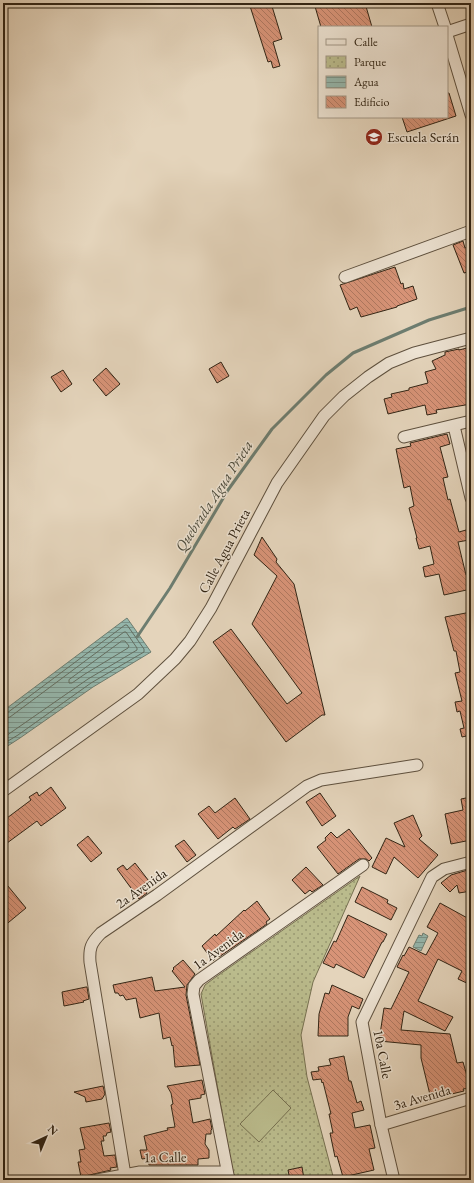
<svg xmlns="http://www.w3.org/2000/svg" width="474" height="1183" font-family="'EB Garamond',serif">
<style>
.park{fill:url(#park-dots);stroke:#767050}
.garden{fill:#babb8c;stroke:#767050}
.water{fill:url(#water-rules);stroke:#6d7d70}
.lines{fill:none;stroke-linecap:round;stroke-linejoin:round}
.shore{stroke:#636e61;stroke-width:1}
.stream{stroke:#6d7d70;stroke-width:3}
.building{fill:url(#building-back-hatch);stroke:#312414}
.street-casing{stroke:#5e503e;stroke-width:13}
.street{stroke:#ede3d3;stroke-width:11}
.labels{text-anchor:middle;stroke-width:3;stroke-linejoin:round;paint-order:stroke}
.poi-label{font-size:14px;fill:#312414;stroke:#ede3d3;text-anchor:start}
.street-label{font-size:14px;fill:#312414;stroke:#ede3d3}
.water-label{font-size:15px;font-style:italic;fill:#4a493a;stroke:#ede3d3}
</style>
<defs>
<pattern id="park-dots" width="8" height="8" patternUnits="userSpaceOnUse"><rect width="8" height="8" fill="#babb8c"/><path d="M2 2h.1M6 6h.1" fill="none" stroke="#989871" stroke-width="1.8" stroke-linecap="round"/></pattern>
<pattern id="water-rules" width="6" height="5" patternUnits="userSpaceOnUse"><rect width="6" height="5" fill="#95b8ae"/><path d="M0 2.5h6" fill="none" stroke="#7a958c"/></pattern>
<pattern id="building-back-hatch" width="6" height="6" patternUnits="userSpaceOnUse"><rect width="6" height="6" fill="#d79377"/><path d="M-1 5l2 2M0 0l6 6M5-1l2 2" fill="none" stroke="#af7860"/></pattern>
</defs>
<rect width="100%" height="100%" fill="#e4d4bb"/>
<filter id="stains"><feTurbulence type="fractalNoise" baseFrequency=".005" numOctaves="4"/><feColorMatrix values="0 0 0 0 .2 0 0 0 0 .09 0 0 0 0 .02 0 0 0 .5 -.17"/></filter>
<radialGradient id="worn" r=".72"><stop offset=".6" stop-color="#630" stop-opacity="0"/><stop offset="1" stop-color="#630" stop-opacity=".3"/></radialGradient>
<path class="park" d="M 360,876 L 313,982 L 301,1035 L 307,1077 L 334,1180 L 234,1180 L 201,994 L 205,985 L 213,979 Z"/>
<path class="garden" d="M 273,1090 L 291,1108 L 259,1142 L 240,1124 Z"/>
<g class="water">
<path d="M 127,618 L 151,652 L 93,687 L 20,738 L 3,749 L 3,711 Z"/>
<path d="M 423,933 L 428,936 L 421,951 L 413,947 L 419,935 L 422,936 Z"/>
</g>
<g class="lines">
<g class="shore">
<path d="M 122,641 L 125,641 L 129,646 L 128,648 L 85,674 L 72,683 L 69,683 L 69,680 Z"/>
<path d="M 3,714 L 7,713 L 125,625 L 127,625 L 144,649 L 144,652 L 91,683 L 18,735 L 3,744"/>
<path d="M 3,719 L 10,717 L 124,632 L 126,632 L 137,648 L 137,650 L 88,679 L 3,738"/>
</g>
<path class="stream" d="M 137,637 L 170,588 L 228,490 L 272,429 L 326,375 L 353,353 L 429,320 L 471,307"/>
</g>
<g class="building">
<path d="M 249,3 L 271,3 L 282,39 L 273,42 L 280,66 L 273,68 L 271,61 L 268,62 Z"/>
<path d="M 314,3 L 365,3 L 372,27 L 321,27 Z"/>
<path d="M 447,93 L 449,93 L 456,116 L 407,132 L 402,117 L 447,117 Z"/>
<path d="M 463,241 L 465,248 L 471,246 L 471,271 L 464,273 L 453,245 Z"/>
<path d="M 395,267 L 401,284 L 403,283 L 404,289 L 413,286 L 417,299 L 397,306 L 397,307 L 361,317 L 357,307 L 350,310 L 340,285 Z"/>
<path d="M 471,347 L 471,404 L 436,410 L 437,413 L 427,415 L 425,405 L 388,414 L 384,399 L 392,397 L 391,394 L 409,390 L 409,388 L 428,383 L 425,372 L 436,369 L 432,361 L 445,355 L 445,352 L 459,349 L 459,350 Z"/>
<path d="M 221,362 L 229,376 L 217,383 L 209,369 Z"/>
<path d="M 106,368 L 120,384 L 106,396 L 93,380 Z"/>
<path d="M 63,370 L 72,384 L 61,392 L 51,377 Z"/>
<path d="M 447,434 L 450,444 L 440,447 L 448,477 L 443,478 L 448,500 L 450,499 L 459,532 L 466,530 L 469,540 L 458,542 L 466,575 L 469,574 L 471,583 L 471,589 L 444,595 L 439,574 L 425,577 L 423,567 L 434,564 L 430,546 L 419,549 L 416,538 L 417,538 L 409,508 L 414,506 L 410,486 L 404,488 L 396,449 L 411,446 L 410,443 Z"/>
<path d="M 262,537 L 277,559 L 276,562 L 294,584 L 325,715 L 322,715 L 286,742 L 213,642 L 231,629 L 287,704 L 302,693 L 252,624 L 277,576 L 254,555 Z"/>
<path d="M 471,612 L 471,706 L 469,707 L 471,717 L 471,742 L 468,742 L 466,736 L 462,737 L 460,729 L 464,728 L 460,711 L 457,712 L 455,702 L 462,701 L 455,673 L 460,672 L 456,651 L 454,651 L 445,617 Z"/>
<path d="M 51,787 L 66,808 L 41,826 L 37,821 L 3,846 L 3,821 L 31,800 L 29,797 L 37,792 L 39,796 Z"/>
<path d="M 320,793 L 336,816 L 322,826 L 306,802 Z"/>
<path d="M 471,797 L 471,840 L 451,844 L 445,814 L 463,810 L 461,799 Z"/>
<path d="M 235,798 L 250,819 L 235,829 L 233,827 L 218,839 L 198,814 L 209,806 L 215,813 Z"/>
<path d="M 413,815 L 422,836 L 419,839 L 438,855 L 418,878 L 394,857 L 386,874 L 372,867 L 386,838 L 405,847 L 394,823 Z"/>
<path d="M 349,829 L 372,858 L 369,861 L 366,859 L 359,859 L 338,874 L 317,847 L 326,840 L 325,838 L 331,832 L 337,838 Z"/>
<path d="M 88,836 L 102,853 L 91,862 L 77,845 Z"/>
<path d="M 184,840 L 196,855 L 187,862 L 175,846 Z"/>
<path d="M 135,863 L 152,885 L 145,890 L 147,893 L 139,899 L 117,869 L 123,865 L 127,870 Z"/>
<path d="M 306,867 L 323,885 L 312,892 L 310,890 L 305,894 L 292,880 Z"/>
<path d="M 471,869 L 471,891 L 459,893 L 457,885 L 450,892 L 441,883 L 451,875 Z"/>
<path d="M 3,880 L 26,908 L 3,927 Z"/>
<path d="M 362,887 L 388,900 L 387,903 L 397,908 L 391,920 L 355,902 Z"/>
<path d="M 257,901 L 270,919 L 266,922 L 267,924 L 219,957 L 218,956 L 213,961 L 202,946 L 215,934 L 216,936 L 244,910 L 245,911 Z"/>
<path d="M 440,903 L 471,920 L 471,985 L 458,979 L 462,971 L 438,959 L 418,1001 L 453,1017 L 445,1031 L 404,1011 L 401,1030 L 450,1034 L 457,1063 L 463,1062 L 467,1076 L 471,1075 L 471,1088 L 463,1089 L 464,1091 L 431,1099 L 421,1058 L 421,1045 L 379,1041 L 384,1008 L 391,1009 L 409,972 L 397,967 L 403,955 L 404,956 L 409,947 L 426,955 L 438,933 L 427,927 Z"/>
<path d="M 348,915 L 385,933 L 387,934 L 383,942 L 382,942 L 364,978 L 336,964 L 334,968 L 323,963 L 334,941 L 336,942 Z"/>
<path d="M 183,960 L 195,974 L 187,985 L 186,995 L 200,1065 L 175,1067 L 173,1045 L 172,1046 L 170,1037 L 163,1039 L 159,1013 L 140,1018 L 136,998 L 126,1000 L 123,995 L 120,996 L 118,993 L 115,993 L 113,985 L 152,977 L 155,991 L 185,987 L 172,971 L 174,969 L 173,968 Z"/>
<path d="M 332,985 L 363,999 L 359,1009 L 352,1006 L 348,1017 L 348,1036 L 318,1036 L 319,1014 L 325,993 L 329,994 Z"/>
<path d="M 86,987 L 87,987 L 89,999 L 83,1001 L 84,1002 L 64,1006 L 62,992 Z"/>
<path d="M 344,1056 L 349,1081 L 351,1081 L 357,1103 L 361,1101 L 364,1110 L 352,1113 L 355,1128 L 370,1125 L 375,1148 L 369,1149 L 374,1170 L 343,1177 L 337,1156 L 335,1157 L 330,1133 L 333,1133 L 329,1114 L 331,1114 L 323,1082 L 322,1083 L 321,1079 L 313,1080 L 311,1072 L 319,1071 L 318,1067 L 331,1065 L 329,1059 Z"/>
<path d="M 202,1080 L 205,1094 L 201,1095 L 201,1098 L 189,1100 L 193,1123 L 210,1119 L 212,1129 L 211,1130 L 211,1134 L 206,1134 L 205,1144 L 209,1150 L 209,1158 L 198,1159 L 198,1165 L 149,1165 L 148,1158 L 142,1159 L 140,1150 L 147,1150 L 144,1136 L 168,1130 L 167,1128 L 175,1127 L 171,1105 L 173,1104 L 171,1093 L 167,1086 Z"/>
<path d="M 103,1086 L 105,1094 L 102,1099 L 86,1102 L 85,1097 L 74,1092 Z"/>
<path d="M 109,1123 L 111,1132 L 107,1133 L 106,1136 L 103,1136 L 104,1141 L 101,1141 L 104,1156 L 115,1155 L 117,1167 L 110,1168 L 111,1170 L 81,1177 L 78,1162 L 81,1162 L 79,1150 L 85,1149 L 80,1128 Z"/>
<path d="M 302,1167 L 304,1179 L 290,1180 L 288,1170 Z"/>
</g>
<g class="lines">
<defs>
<g id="street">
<path d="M 437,3 L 445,27"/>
<path d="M 447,32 L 471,24"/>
<path d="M 447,35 L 471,115"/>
<path d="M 345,277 L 471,231"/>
<path d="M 454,426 L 471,498"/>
<path d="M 404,437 L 471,421"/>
<path d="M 3,791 L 138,694 L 175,659 L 190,641 L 211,608 L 277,483 L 324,416 L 344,396 L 368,377 L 389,363 L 414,353 L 471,338"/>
<path d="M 381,1125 L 471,1098"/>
<path d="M 125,1175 L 90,962 C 89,948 91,943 101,933 L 157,895 L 307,786 L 321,780 L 417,765"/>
<path d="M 97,1180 L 140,1172 L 221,1172 L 228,1176 L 226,1179"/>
<path d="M 229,1180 L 193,994 L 194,986 L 199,980 L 363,865"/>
<path d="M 394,1180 L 381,1125 L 362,1022 L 432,877 L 444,869 L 471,862"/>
</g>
</defs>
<use href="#street" class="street-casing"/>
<use href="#street" class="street"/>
</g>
<defs>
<symbol id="school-disc" viewBox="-11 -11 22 22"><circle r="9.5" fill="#8f2418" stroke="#ede3d3"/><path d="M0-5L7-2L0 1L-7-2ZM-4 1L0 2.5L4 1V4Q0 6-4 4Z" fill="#fff"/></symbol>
</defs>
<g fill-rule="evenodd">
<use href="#school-disc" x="364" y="127" width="20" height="20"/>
</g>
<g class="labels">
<g class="poi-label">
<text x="387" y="142">Escuela Serán</text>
</g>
<g class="street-label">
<text transform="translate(224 551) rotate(-62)" y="5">Calle Agua Prieta</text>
<text transform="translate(141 888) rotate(-35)" y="5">2a Avenida</text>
<text transform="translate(218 949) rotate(-36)" y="5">1a Avenida</text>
<text transform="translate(383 1054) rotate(79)" y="5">10a Calle</text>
<text transform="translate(422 1097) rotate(-16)" y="5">3a Avenida</text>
<text transform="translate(165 1157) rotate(-1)" y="5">1a Calle</text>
</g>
<g class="water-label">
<text transform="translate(214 496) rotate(-57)" y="5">Quebrada Agua Prieta</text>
</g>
</g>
<rect width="474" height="1183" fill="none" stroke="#e4d4bb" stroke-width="16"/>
<rect x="4" y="4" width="466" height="1175" fill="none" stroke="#312414" stroke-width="2"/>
<rect x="8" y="8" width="458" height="1167" fill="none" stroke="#312414"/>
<rect x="318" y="26" width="130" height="92" fill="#ede3d3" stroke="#a29787"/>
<rect x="326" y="39" width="20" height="6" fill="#ede3d3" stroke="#a29787"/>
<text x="354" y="46" font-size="12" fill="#312414">Calle</text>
<rect x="326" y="56" width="20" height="12" fill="url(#park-dots)" stroke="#a29787"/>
<text x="354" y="66" font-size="12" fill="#312414">Parque</text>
<rect x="326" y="76" width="20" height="12" fill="url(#water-rules)" stroke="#a29787"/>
<text x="354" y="86" font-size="12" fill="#312414">Agua</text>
<rect x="326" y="96" width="20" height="12" fill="url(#building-back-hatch)" stroke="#a29787"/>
<text x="354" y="106" font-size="12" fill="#312414">Edificio</text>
<g transform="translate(46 1137) rotate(44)" stroke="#ede3d3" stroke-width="3" paint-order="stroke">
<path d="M0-3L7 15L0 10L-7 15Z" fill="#312414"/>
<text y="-6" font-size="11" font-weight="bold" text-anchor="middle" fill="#312414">N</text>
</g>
<rect width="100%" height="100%" filter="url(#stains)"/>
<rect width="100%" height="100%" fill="url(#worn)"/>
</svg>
